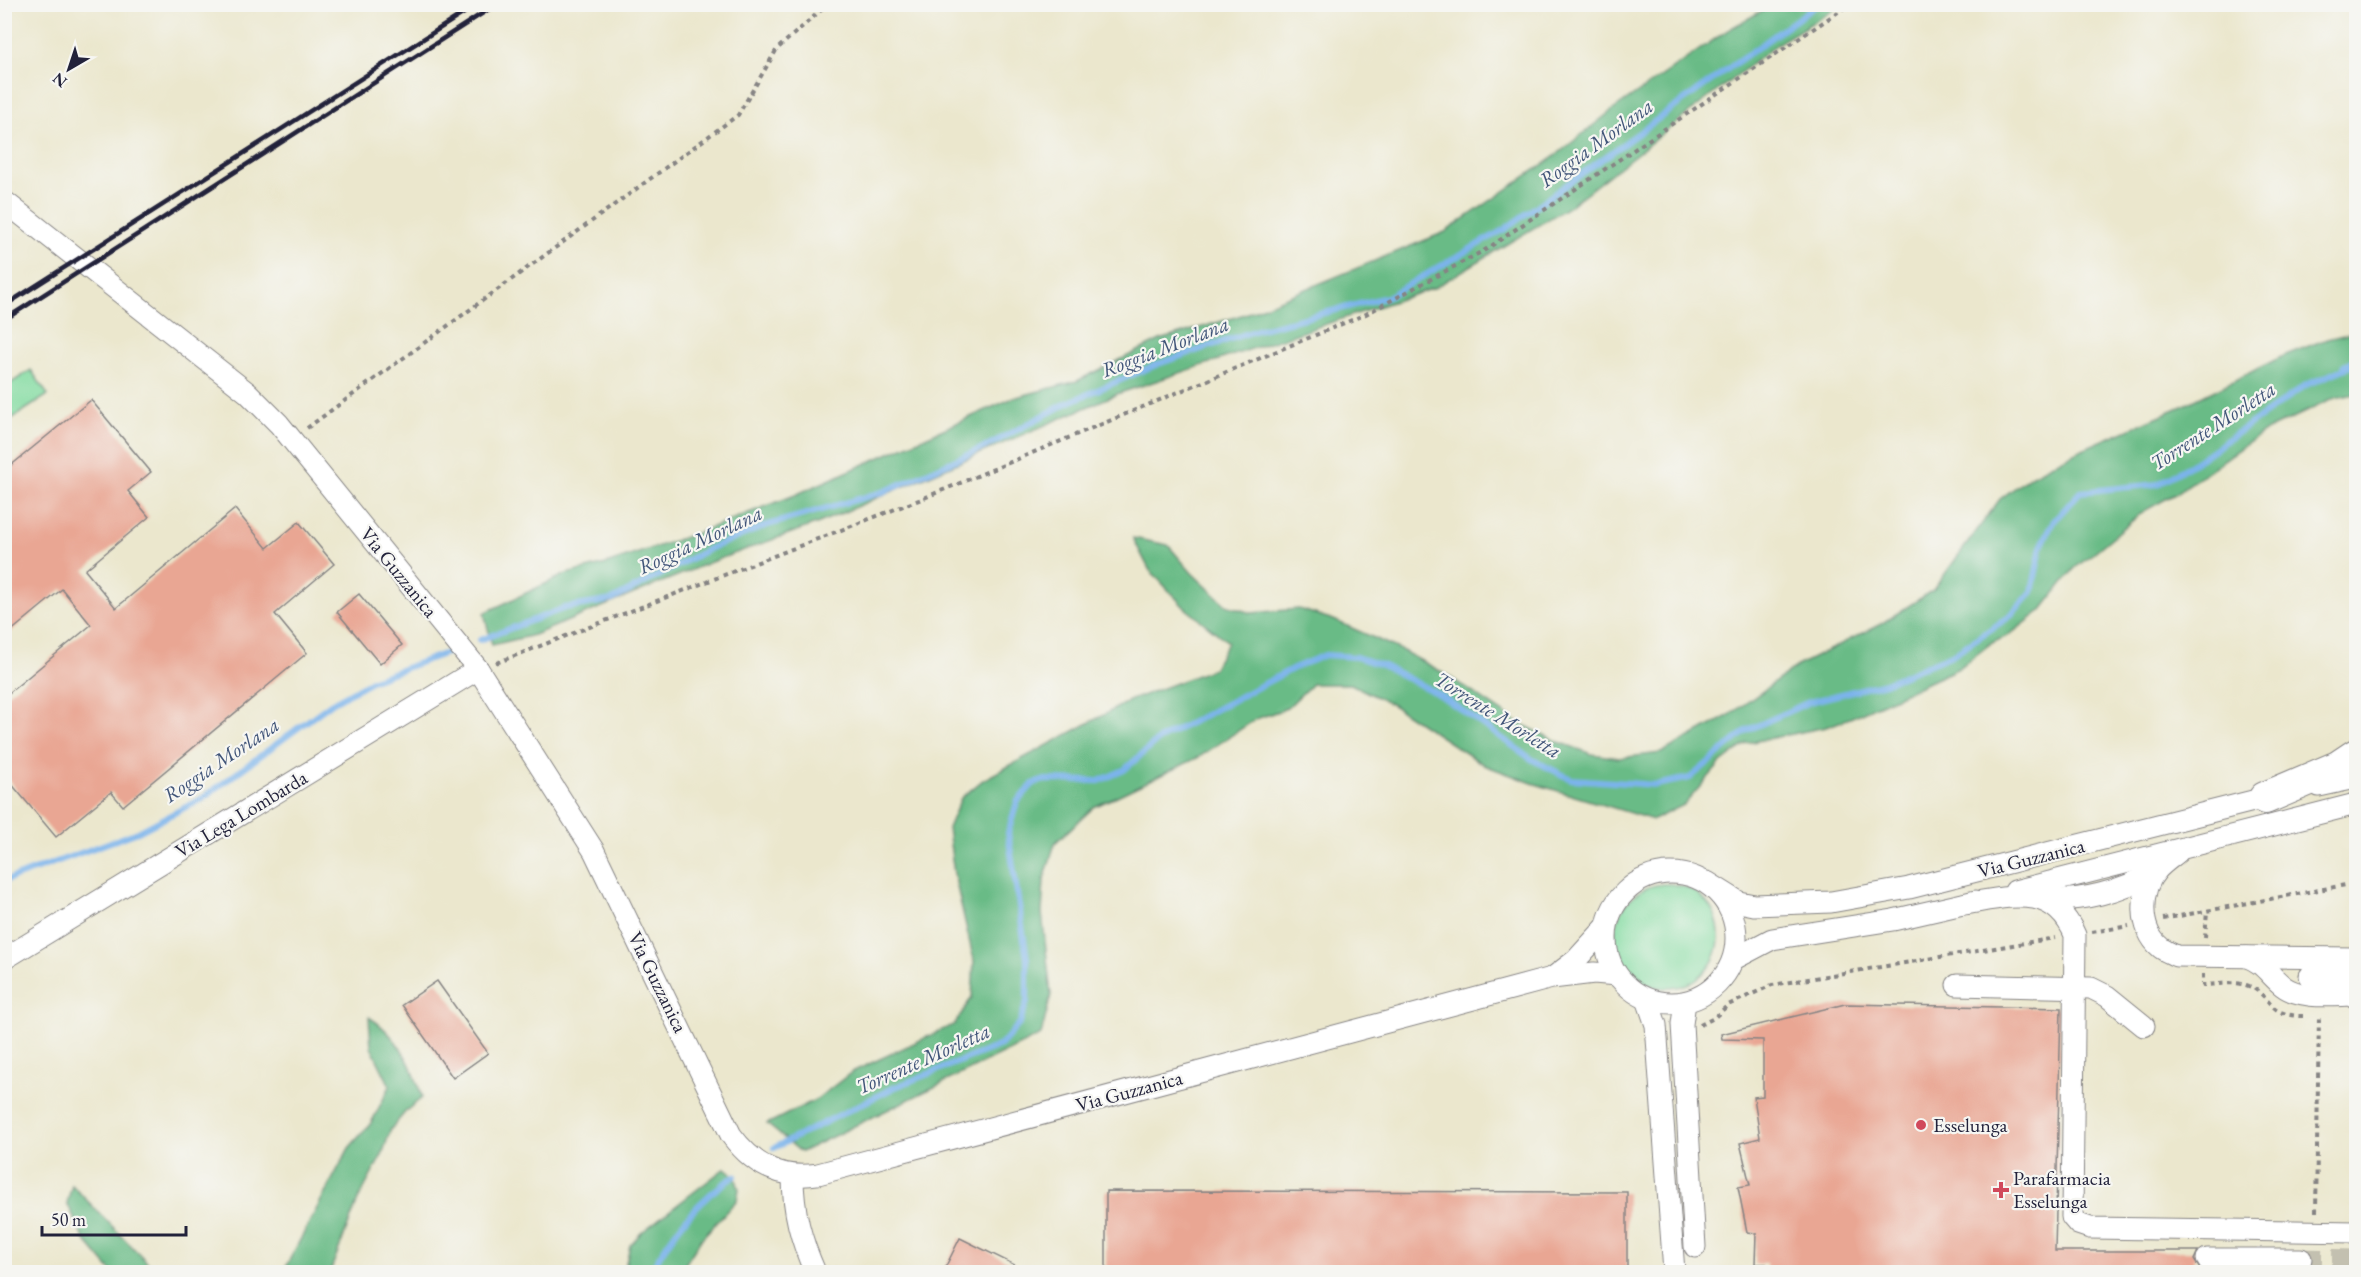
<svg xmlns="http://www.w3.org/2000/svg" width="2361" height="1277" font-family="'EB Garamond',serif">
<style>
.green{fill:#82dba0;stroke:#527e6e;stroke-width:1.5}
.forest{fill:#69bb86;stroke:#466e60;stroke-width:1.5}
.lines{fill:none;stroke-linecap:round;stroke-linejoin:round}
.stream{stroke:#7bb4eb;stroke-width:6}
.building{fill:#e9a693}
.minor-tunnel{stroke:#c3c0b0;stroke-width:21;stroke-dasharray:21 10;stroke-linecap:butt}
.minor-casing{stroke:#868484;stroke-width:23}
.highway-casing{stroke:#868484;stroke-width:34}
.path{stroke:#868484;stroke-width:4;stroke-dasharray:4.5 4.5;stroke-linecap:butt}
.minor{stroke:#fff;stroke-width:21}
.highway{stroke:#fff;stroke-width:32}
.rail{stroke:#22223b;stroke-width:4.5}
.poi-dot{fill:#d1495b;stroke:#f6f6f2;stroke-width:2}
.labels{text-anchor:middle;stroke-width:4.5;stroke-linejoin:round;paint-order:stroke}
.street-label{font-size:20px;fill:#22223b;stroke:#f6f6f2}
.poi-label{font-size:20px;fill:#22223b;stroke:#f6f6f2;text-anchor:start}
.water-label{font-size:21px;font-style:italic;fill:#415579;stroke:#f6f6f2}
</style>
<rect width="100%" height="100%" fill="#f6f6f2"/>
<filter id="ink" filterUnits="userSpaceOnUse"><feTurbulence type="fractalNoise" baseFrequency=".0167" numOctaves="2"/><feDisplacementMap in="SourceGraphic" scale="12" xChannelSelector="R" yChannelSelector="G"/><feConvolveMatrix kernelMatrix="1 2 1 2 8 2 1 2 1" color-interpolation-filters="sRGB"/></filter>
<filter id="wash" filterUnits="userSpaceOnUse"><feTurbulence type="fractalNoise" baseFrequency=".008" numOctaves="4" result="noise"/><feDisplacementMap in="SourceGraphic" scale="24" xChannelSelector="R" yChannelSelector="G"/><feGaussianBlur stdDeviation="1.35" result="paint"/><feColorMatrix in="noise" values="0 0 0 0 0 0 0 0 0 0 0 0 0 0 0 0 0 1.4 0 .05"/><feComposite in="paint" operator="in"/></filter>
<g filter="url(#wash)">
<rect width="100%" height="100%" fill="#ebe7cd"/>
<g class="green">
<path d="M 31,370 L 48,395 L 5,423 L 5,387 Z"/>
<circle cx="1667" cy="936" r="52"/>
</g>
<g class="forest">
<path d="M 1772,5 L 1842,5 L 1780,42 L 1567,208 L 1434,288 L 1117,394 L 819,523 L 711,562 L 534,635 L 492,645 L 484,613 L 566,574 L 606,564 L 697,533 L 795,495 L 1013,398 L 1077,381 L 1160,340 L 1245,314 L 1445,232 L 1555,156 L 1610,112 L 1728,30 Z"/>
<path d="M 2356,332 L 2356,394 L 2335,398 L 2267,430 L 2175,494 L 2144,511 L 2074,569 L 2041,611 L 2009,635 L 1990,644 L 1959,668 L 1850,718 L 1826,727 L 1747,743 L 1721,763 L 1684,805 L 1653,820 L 1532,783 L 1484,765 L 1391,704 L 1351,684 L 1312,684 L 1287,708 L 1256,719 L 1199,757 L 1094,807 L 1055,843 L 1044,880 L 1042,913 L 1051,995 L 1041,1035 L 801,1152 L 767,1124 L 817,1099 L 852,1072 L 955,1024 L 972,997 L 974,961 L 954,874 L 948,828 L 961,798 L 983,780 L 1131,700 L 1213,669 L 1228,642 L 1185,608 L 1149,569 L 1133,538 L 1168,545 L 1192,573 L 1226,605 L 1251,613 L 1299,609 L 1334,620 L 1401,650 L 1442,672 L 1517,722 L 1559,742 L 1592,754 L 1619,758 L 1661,753 L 1728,716 L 1799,665 L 1881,624 L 1933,590 L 2000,499 L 2032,475 L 2078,451 L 2189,403 L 2283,356 L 2327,339 Z"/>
<path d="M 369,1017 C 397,1034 414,1067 422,1098 L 407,1110 L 391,1129 L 382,1155 L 358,1200 L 330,1272 L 283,1272 L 349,1148 L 371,1123 L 390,1086 L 371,1047 Z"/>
<path d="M 725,1168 L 735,1176 L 739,1189 L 737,1200 L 702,1238 L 680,1272 L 624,1272 L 630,1245 L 642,1232 Z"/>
<path d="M 72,1185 L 148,1263 L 161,1272 L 112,1272 L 84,1239 L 67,1203 Z"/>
</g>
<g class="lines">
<g class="stream">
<path d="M 2344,365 L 2356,359"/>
<path d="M 480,640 L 565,608 L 612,600 L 709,549 L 768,525 L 883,492 L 985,447 L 1067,403 L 1158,364 L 1257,330 L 1387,297 L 1505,229 L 1818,4"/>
<path d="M 4,881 L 138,832 L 203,798 L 332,703 L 373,680 L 449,652"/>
<path d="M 774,1148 L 893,1088 L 1001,1045 L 1020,1023 L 1027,1001 L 1027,959 L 1008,833 L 1017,802 L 1033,784 L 1045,780 L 1099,781 L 1124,770 L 1158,740 L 1294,668 L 1325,655 L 1356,657 L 1384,666 L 1440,695 L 1533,760 L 1571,779 L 1656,785 L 1690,778 L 1746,731 L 1809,702 L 1885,683 L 1952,655 L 2009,617 L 2032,592 L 2041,547 L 2053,522 L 2080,492 L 2158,484 L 2191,465 L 2306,385 L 2356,364"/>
<path d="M 650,1272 C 672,1234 697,1199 735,1176"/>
</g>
</g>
<g id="blocks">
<g class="building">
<path d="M 91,400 L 151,472 L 128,491 L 149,517 L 85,570 L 116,608 L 235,509 L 267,548 L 299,522 L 334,564 L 275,614 L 307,653 L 123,806 L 111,792 L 56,837 L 4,775 L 4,697 L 91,625 L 62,589 L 4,637 L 4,471 Z"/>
<path d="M 359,594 L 402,645 L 380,664 L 337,612 Z"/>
<path d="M 437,981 L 488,1053 L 453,1078 L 402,1005 Z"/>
<path d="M 1845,1004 L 2061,1008 L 2055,1251 L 2198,1251 L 2194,1260 L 2202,1272 L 1766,1272 L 1766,1264 L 1755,1264 L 1756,1233 L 1747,1232 L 1738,1187 L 1750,1185 L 1740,1143 L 1760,1138 L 1754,1097 L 1763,1096 L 1763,1040 L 1722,1039 L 1721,1034 Z"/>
<path d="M 1106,1191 L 1627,1192 L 1627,1272 L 1106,1272 Z"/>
<path d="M 960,1238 L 1029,1272 L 943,1272 Z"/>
</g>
</g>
</g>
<g filter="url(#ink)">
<use href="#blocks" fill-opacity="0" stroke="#868484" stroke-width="1.5"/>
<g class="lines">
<path class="minor-tunnel" d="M 2301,1259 L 2356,1260"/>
<defs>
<g id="minor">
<path d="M 4,201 L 248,393 L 279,424 L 478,669 L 594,851 L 731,1135 C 753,1165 780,1180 818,1174 L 1552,978 L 1594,973 L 1617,975"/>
<path d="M 2319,786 L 2356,778"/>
<path d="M 2178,852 C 2171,858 2163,863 2157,870 C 2139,890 2139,930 2160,947 C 2164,951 2171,953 2176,956 L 2356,958"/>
<circle cx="1671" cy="938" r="65"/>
<path d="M 1707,882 L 1739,902 L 1754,905 L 1831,902 L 1909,888 L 2277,795"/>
<path d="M 2015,891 L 2356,804"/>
<path d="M 2042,899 C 2078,903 2124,891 2156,871"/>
<path d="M 1964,904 C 2010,897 2053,883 2075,935 L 2072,1217 L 2078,1224 L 2090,1228 L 2356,1232"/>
<path d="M 2247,957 C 2264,963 2269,975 2283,986 C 2301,1000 2335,995 2356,995"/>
<path d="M 4,959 L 478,669"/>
<path d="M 1734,959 L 1772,939 L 1893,920 L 1976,901"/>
<path d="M 1555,976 L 1576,960 L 1606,927"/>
<path d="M 2310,976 L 2356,976"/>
<path d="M 1957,985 L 2091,988 L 2107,996 L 2144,1026"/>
<path d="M 1647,999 L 1656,1025 L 1674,1272"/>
<path d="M 1685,1002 L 1682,1024 L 1695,1247"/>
<path d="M 793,1176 C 793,1212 801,1240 815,1272"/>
<path d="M 2207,1259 L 2301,1259"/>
</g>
<path id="highway" d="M 2265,798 L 2338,767 L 2356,755"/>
</defs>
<use href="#minor" class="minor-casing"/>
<use href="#highway" class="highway-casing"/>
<g class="path">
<path d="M 307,428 L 738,115 L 777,49 L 828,4"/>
<path d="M 496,663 L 924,498 L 1366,314 L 1485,250 L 1850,4"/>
<path d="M 2163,919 L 2356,883"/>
<path d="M 2092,932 L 2129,926"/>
<path d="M 2205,937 L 2207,911"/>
<path d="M 2203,974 L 2203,985 C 2216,985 2234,981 2246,985 C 2273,994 2265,1016 2303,1016"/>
<path d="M 1700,1025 L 1714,1018 L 1728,1005 L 1772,985 L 2055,938"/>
<path d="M 2316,1212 L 2319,1015"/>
</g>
<use href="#minor" class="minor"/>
<use href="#highway" class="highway"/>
<g class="rail">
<path d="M 4,306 L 478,4"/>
<path d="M 4,320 L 497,4"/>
</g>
</g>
</g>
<g class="poi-dot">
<circle cx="1921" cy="1125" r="6"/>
<path d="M1998 1181h6v6h6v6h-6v6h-6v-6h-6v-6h6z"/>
</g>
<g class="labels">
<g class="street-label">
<text transform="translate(399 572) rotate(51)" y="7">Via Guzzanica</text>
<text transform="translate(241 814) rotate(-31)" y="7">Via Lega Lombarda</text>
<text transform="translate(2031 858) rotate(-14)" y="7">Via Guzzanica</text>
<text transform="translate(658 982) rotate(64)" y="7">Via Guzzanica</text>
<text transform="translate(1129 1091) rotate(-15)" y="7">Via Guzzanica</text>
</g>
<g class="poi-label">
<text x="1933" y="1132">Esselunga</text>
<text x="2013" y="1185">Parafarmacia<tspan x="2013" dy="23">Esselunga</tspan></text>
</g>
<g class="water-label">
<text transform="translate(1596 143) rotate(-36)" y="7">Roggia Morlana</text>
<text transform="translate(1165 347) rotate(-21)" y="7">Roggia Morlana</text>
<text transform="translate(2213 426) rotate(-33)" y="7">Torrente Morletta</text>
<text transform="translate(700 540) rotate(-25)" y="7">Roggia Morlana</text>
<text transform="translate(1498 715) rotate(32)" y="7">Torrente Morletta</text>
<text transform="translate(221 760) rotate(-34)" y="7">Roggia Morlana</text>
<text transform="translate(923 1059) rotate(-24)" y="7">Torrente Morletta</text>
</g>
</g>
<rect width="2361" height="1277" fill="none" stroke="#f6f6f2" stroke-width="24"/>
<g transform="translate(69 69) rotate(219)" stroke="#f6f6f2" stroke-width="4.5" paint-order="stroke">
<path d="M0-4.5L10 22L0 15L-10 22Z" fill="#22223b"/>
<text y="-9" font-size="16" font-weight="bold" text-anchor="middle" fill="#22223b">N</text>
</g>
<path d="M42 1226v9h144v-9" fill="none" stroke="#22223b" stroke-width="3"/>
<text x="51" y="1226" font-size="18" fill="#22223b" stroke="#f6f6f2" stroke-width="4.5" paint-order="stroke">50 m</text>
</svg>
